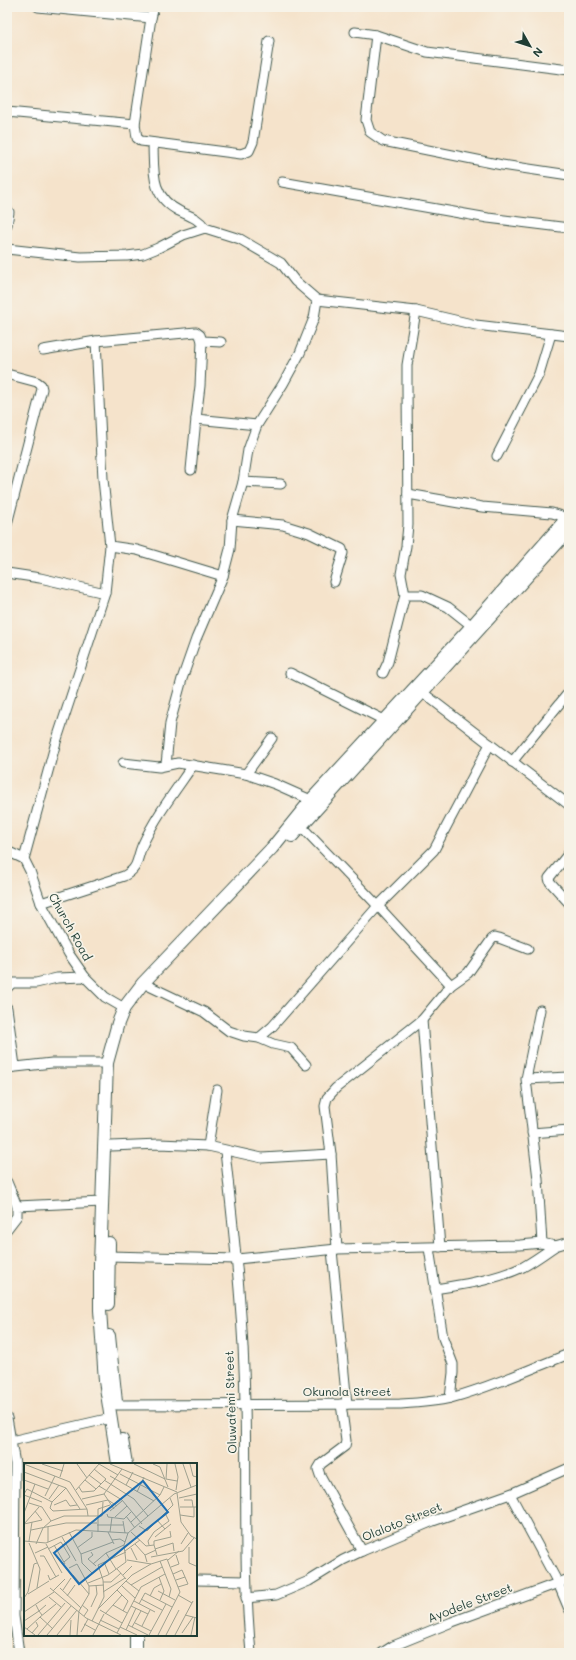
<svg xmlns="http://www.w3.org/2000/svg" width="576" height="1660" font-family="Mali,sans-serif">
<style>
.lines{fill:none;stroke-linecap:round;stroke-linejoin:round}
.minor-casing{stroke:#3f564b;stroke-width:11}
.major-casing{stroke:#3f564b;stroke-width:14}
.minor{stroke:#fff;stroke-width:9}
.major{stroke:#fff;stroke-width:12}
.labels{text-anchor:middle;stroke-width:3.5;stroke-linejoin:round;paint-order:stroke}
.street-label{font-size:12px;fill:#1f3d34;stroke:#f7f3e8}
.inset-road{fill:none;stroke:#9fa18f;stroke-width:1}
.view{fill:#1f6fb2;fill-opacity:0.15;stroke:#1f6fb2;stroke-width:2}
.inset-edge{fill:none;stroke:#1f3d34;stroke-width:2}
</style>
<rect width="100%" height="100%" fill="#f7f3e8"/>
<filter id="ink" filterUnits="userSpaceOnUse"><feTurbulence type="fractalNoise" baseFrequency=".025" numOctaves="2"/><feDisplacementMap in="SourceGraphic" scale="8" xChannelSelector="R" yChannelSelector="G"/><feConvolveMatrix kernelMatrix="1 2 1 2 8 2 1 2 1" color-interpolation-filters="sRGB"/></filter>
<filter id="wash" filterUnits="userSpaceOnUse"><feTurbulence type="fractalNoise" baseFrequency=".012" numOctaves="4" result="noise"/><feDisplacementMap in="SourceGraphic" scale="16" xChannelSelector="R" yChannelSelector="G"/><feGaussianBlur stdDeviation="0.9" result="paint"/><feColorMatrix in="noise" values="0 0 0 0 0 0 0 0 0 0 0 0 0 0 0 0 0 1.4 0 .05"/><feComposite in="paint" operator="in"/></filter>
<g filter="url(#wash)">
<rect width="100%" height="100%" fill="#f5e3cb"/>
</g>
<g filter="url(#ink)">
<g class="lines">
<defs>
<g id="minor">
<path d="M 38,7 L 151,18"/>
<path d="M 355,32 L 376,35 L 427,52 L 569,70"/>
<path d="M 376,35 L 366,120 L 370,132 L 383,141 L 502,165 L 569,175"/>
<path d="M 7,112 L 135,124 L 137,138 L 141,141 L 241,154 L 249,151 L 253,142 L 269,41"/>
<path d="M 135,124 L 151,18 L 154,7"/>
<path d="M 153,143 C 154,171 150,196 179,211 C 190,216 198,218 205,228"/>
<path d="M 282,182 L 488,218 L 569,228"/>
<path d="M 7,225 L 9,212"/>
<path d="M 7,249 L 80,257 L 127,256 L 143,254 L 158,248 L 183,235 L 205,228 L 240,239 L 281,263 L 295,281 L 317,300 L 314,318 L 300,353 L 283,384 L 257,425 L 248,450 L 243,482 L 232,520 L 230,549 L 223,576 L 196,639 L 182,679 L 170,723 L 166,765"/>
<path d="M 317,300 L 416,311 L 476,325 L 569,336"/>
<path d="M 416,311 L 407,365 L 407,385 L 408,525 L 406,546 L 401,574 L 405,595 L 422,595 L 448,607 L 472,626"/>
<path d="M 202,341 L 221,342"/>
<path d="M 43,350 L 96,341 L 196,332 L 200,335 L 202,341 L 200,386 L 196,419 L 257,425"/>
<path d="M 7,374 L 37,382 L 41,385 L 42,389 L 7,524"/>
<path d="M 497,456 L 539,374 L 551,334"/>
<path d="M 191,470 L 196,419"/>
<path d="M 243,482 L 281,484"/>
<path d="M 408,494 L 482,507 L 552,513 L 559,515 L 566,519"/>
<path d="M 232,520 L 283,525 L 309,533 L 342,549 L 343,553 L 334,582"/>
<path d="M 110,546 L 137,550 L 223,576"/>
<path d="M 7,573 L 40,578 L 105,593"/>
<path d="M 290,673 L 384,720"/>
<path d="M 383,673 L 388,662 L 405,595"/>
<path d="M 418,689 L 569,805"/>
<path d="M 512,762 L 569,692"/>
<path d="M 123,763 L 159,767 L 178,763 L 246,774 L 275,784 L 311,800"/>
<path d="M 246,774 L 272,738"/>
<path d="M 301,826 L 378,906 L 451,985"/>
<path d="M 7,851 L 24,859 L 30,871 L 41,903 L 69,954 L 85,977 L 105,997 L 124,1008"/>
<path d="M 569,853 L 549,878 L 550,882 L 569,903"/>
<path d="M 24,859 L 56,742 L 105,593 L 110,546 L 103,479 L 96,341"/>
<path d="M 41,903 L 124,876 C 139,868 136,861 142,846 C 155,817 175,791 193,765"/>
<path d="M 149,986 L 204,1012 L 229,1031 L 244,1036 L 259,1038 L 273,1044 L 291,1048 L 306,1065"/>
<path d="M 7,988 L 12,983 L 36,983 L 57,978 L 85,977"/>
<path d="M 7,1008 L 15,1066"/>
<path d="M 540,1010 L 526,1079 L 538,1179 L 542,1243"/>
<path d="M 422,1020 L 440,1247"/>
<path d="M 259,1038 L 272,1027 L 378,906 L 434,850 L 490,744"/>
<path d="M 7,1068 L 52,1063 L 107,1063"/>
<path d="M 527,1079 L 569,1077"/>
<path d="M 532,1133 L 569,1130"/>
<path d="M 111,1146 L 159,1144 L 208,1146 L 262,1158 L 331,1154"/>
<path d="M 208,1146 L 217,1090"/>
<path d="M 225,1151 C 234,1235 244,1320 245,1405 C 247,1488 243,1570 251,1653"/>
<path d="M 7,1182 L 17,1206"/>
<path d="M 7,1229 L 17,1216 L 17,1206 L 102,1202"/>
<path d="M 429,1248 L 443,1338 L 453,1364 L 453,1373 L 450,1398"/>
<path d="M 337,1249 L 331,1154 L 325,1106 L 327,1098 L 336,1088 L 422,1020 L 451,985 L 468,973 L 492,939 L 495,937 L 499,938 L 528,949"/>
<path d="M 332,1250 L 347,1404"/>
<path d="M 108,1256 L 237,1259 L 337,1249 L 520,1245 L 542,1243 L 555,1246 L 569,1242"/>
<path d="M 435,1289 C 465,1284 495,1280 523,1267 C 534,1261 545,1253 555,1246"/>
<path d="M 341,1404 L 346,1441 L 345,1446 L 321,1464 L 318,1469 L 320,1475 L 362,1551"/>
<path d="M 117,1405 L 400,1404 C 417,1403 435,1402 451,1398 C 492,1387 530,1369 569,1354"/>
<path d="M 7,1418 L 15,1464 L 14,1616 L 19,1653"/>
<path d="M 11,1441 L 111,1418"/>
<path d="M 510,1494 L 558,1583 L 569,1609"/>
<path d="M 196,1580 L 245,1581"/>
<path d="M 246,1598 L 276,1595 L 309,1581 L 343,1560 L 362,1551 L 433,1521 L 510,1494 L 569,1468"/>
<path d="M 382,1653 L 393,1646 L 452,1622 L 569,1579"/>
</g>
<g id="major">
<path d="M 292,836 L 569,530"/>
<path d="M 108,1304 L 109,1243"/>
<path d="M 109,1336 L 116,1402"/>
<path d="M 122,1440 L 126,1464"/>
<path d="M 118,1464 L 105,1381 L 100,1310 L 100,1264 L 107,1063 L 118,1023 L 124,1008 L 143,983 L 272,848 L 311,800 L 472,626 L 569,516"/>
<path d="M 136,1653 L 136,1635"/>
</g>
</defs>
<use href="#minor" class="minor-casing"/>
<use href="#major" class="major-casing"/>
<use href="#minor" class="minor"/>
<use href="#major" class="major"/>
</g>
</g>
<g class="labels">
<g class="street-label">
<text transform="translate(70 927) rotate(61)" y="4">Church Road</text>
<text x="347" y="1396">Okunola Street</text>
<text transform="translate(231 1402) rotate(-92)" y="4">Oluwafemi Street</text>
<text transform="translate(402 1522) rotate(-22)" y="4">Olaloto Street</text>
<text transform="translate(470 1603) rotate(-21)" y="4">Ayodele Street</text>
</g>
</g>
<g transform="translate(24 1463)">
<rect width="173" height="173" fill="#f5e3cb"/>
<path class="inset-road" d="M 0,1 L 46,19 L 63,46 L 64,53M 18,1 L 39,8M 53,1 L 63,15M 75,1 L 94,12M 86,1 L 153,29M 110,1 L 141,16M 129,1 L 136,4 L 144,24M 143,1 L 142,16 L 153,18M 151,1 L 154,14 L 152,27M 159,1 L 167,24M 166,1 L 169,13 L 173,14M 0,9 L 42,25 L 56,46M 96,11 L 136,32M 65,12 L 77,21M 86,13 L 130,38M 36,14 L 40,1M 0,17 L 24,26M 61,17 L 72,26M 80,17 L 110,36 L 124,53M 102,22 L 109,9M 75,23 L 98,37 L 118,61M 55,24 L 58,29 L 70,28 L 82,16 L 70,6M 42,25 L 28,39 L 26,45 L 29,48 L 63,46M 52,27 L 75,1M 113,29 L 120,14M 153,30 L 157,59 L 167,73 L 173,76M 0,31 L 3,26 L 28,39M 0,32 L 18,39M 21,33 L 31,13M 155,35 L 173,31M 25,36 L 35,22M 58,36 L 80,31M 160,37 L 168,37 L 169,44M 5,40 L 18,44 L 27,58 L 19,65 L 12,81M 30,42 L 42,37 L 46,43 L 53,42M 62,42 L 84,37 L 93,43M 156,44 L 173,44M 90,46 L 80,31 L 98,6M 86,48 L 98,38M 0,50 L 11,21M 83,51 L 84,54 L 100,56 L 107,49M 156,52 L 170,54 L 170,44M 102,53 L 111,65M 91,54 L 103,43M 133,57 L 141,66M 27,58 L 40,53 L 78,53 L 79,39M 99,58 L 101,70M 107,59 L 136,32 L 140,24M 0,61 L 18,57 L 11,48M 0,61 L 15,44M 73,62 L 99,62M 115,63 L 123,68 L 149,42 L 146,35M 7,67 L 42,60 L 73,60M 45,69 L 57,91M 74,69 L 74,46 L 86,42M 84,69 L 90,81M 86,69 L 88,54M 107,69 L 122,83 L 130,82 L 133,92M 38,74 L 52,98M 131,74 L 147,61M 88,77 L 96,76 L 101,79M 0,78 L 22,80 L 52,67 L 104,70 L 150,31 L 173,22M 5,78 L 8,59M 24,79 L 24,64M 5,80 L 16,106 L 13,125M 22,81 L 38,110M 111,81 L 121,92 L 123,99M 157,81 L 164,70M 30,82 L 41,101M 125,82 L 124,78 L 130,69 L 145,58 L 141,50M 130,82 L 130,78 L 147,74 L 146,68M 165,84 L 165,100 L 172,103M 53,85 L 68,74 L 68,69M 107,85 L 113,97M 24,86 L 37,79 L 46,94 L 40,99M 131,86 L 149,80 L 150,88M 101,88 L 116,77M 67,89 L 69,92 L 64,96 L 72,103M 11,90 L 24,84M 82,90 L 92,106M 121,92 L 132,87M 16,93 L 20,93 L 32,114M 127,94 L 159,88 L 170,75M 103,97 L 127,101M 144,97 L 155,88M 136,98 L 147,126 L 145,134M 80,99 L 85,111M 69,101 L 82,90 L 100,82M 147,104 L 155,101 L 152,92M 45,105 L 53,101 L 65,123 L 65,131 L 55,148 L 53,172M 93,106 L 102,116M 68,110 L 58,100 L 57,91 L 89,79M 149,111 L 158,107 L 161,114 L 152,117M 24,112 L 26,117 L 35,112M 49,112 L 65,131M 99,112 L 108,103M 135,114 L 140,128 L 136,137M 102,118 L 115,128M 79,119 L 87,119 L 97,110M 64,120 L 84,112 L 102,99 L 100,82 L 104,70M 107,122 L 138,104M 65,123 L 80,122M 98,123 L 111,135M 154,124 L 164,121 L 161,114M 26,125 L 62,155 L 97,172M 36,125 L 57,145M 39,127 L 47,115M 93,127 L 104,138 L 99,148M 29,128 L 41,116M 134,128 L 151,137M 79,129 L 101,115M 4,131 L 25,118M 154,132 L 168,140M 43,133 L 51,122M 126,133 L 130,125 L 137,121M 25,134 L 37,144M 0,135 L 4,129 L 10,101 L 13,100M 117,136 L 138,147M 110,138 L 131,149M 115,141 L 121,130 L 148,144M 12,142 L 15,148 L 22,142M 58,142 L 64,147 L 60,153M 89,142 L 103,150M 107,143 L 124,151M 67,144 L 73,131 L 72,122M 74,146 L 108,112 L 127,101 L 143,96 L 156,129 L 134,172M 76,147 L 98,160M 0,149 L 30,129M 81,151 L 98,132M 161,152 L 173,155M 76,157 L 95,166M 0,158 L 15,148 L 18,152M 68,158 L 80,134 L 79,117 L 74,102 L 102,89M 111,160 L 127,168M 60,161 L 71,167M 104,162 L 124,172M 118,163 L 126,147M 0,164 L 11,172M 96,164 L 113,172M 108,164 L 117,148M 3,166 L 16,154M 29,166 L 16,154 L 32,141M 102,167 L 112,145M 57,169 L 64,156M 8,170 L 14,163 L 12,159M 93,170 L 117,124 L 141,111M 158,170 L 169,154M 14,172 L 41,140M 23,172 L 47,143M 33,172 L 53,147M 46,172 L 47,157M 69,172 L 80,151M 125,172 L 142,141M 142,172 L 155,147M 151,172 L 169,138M 167,172 L 171,154"/>
<path class="view" d="M 119,18 L 144,49 L 55,121 L 30,90 Z"/>
<rect width="173" height="173" class="inset-edge"/>
</g>
<rect width="576" height="1660" fill="none" stroke="#f7f3e8" stroke-width="24"/>
<g transform="translate(530 46) rotate(129)" stroke="#f7f3e8" stroke-width="3" paint-order="stroke">
<path d="M0-3L7 15L0 10L-7 15Z" fill="#1f3d34"/>
<text y="-6" font-size="11" font-weight="bold" text-anchor="middle" fill="#1f3d34">N</text>
</g>
</svg>
